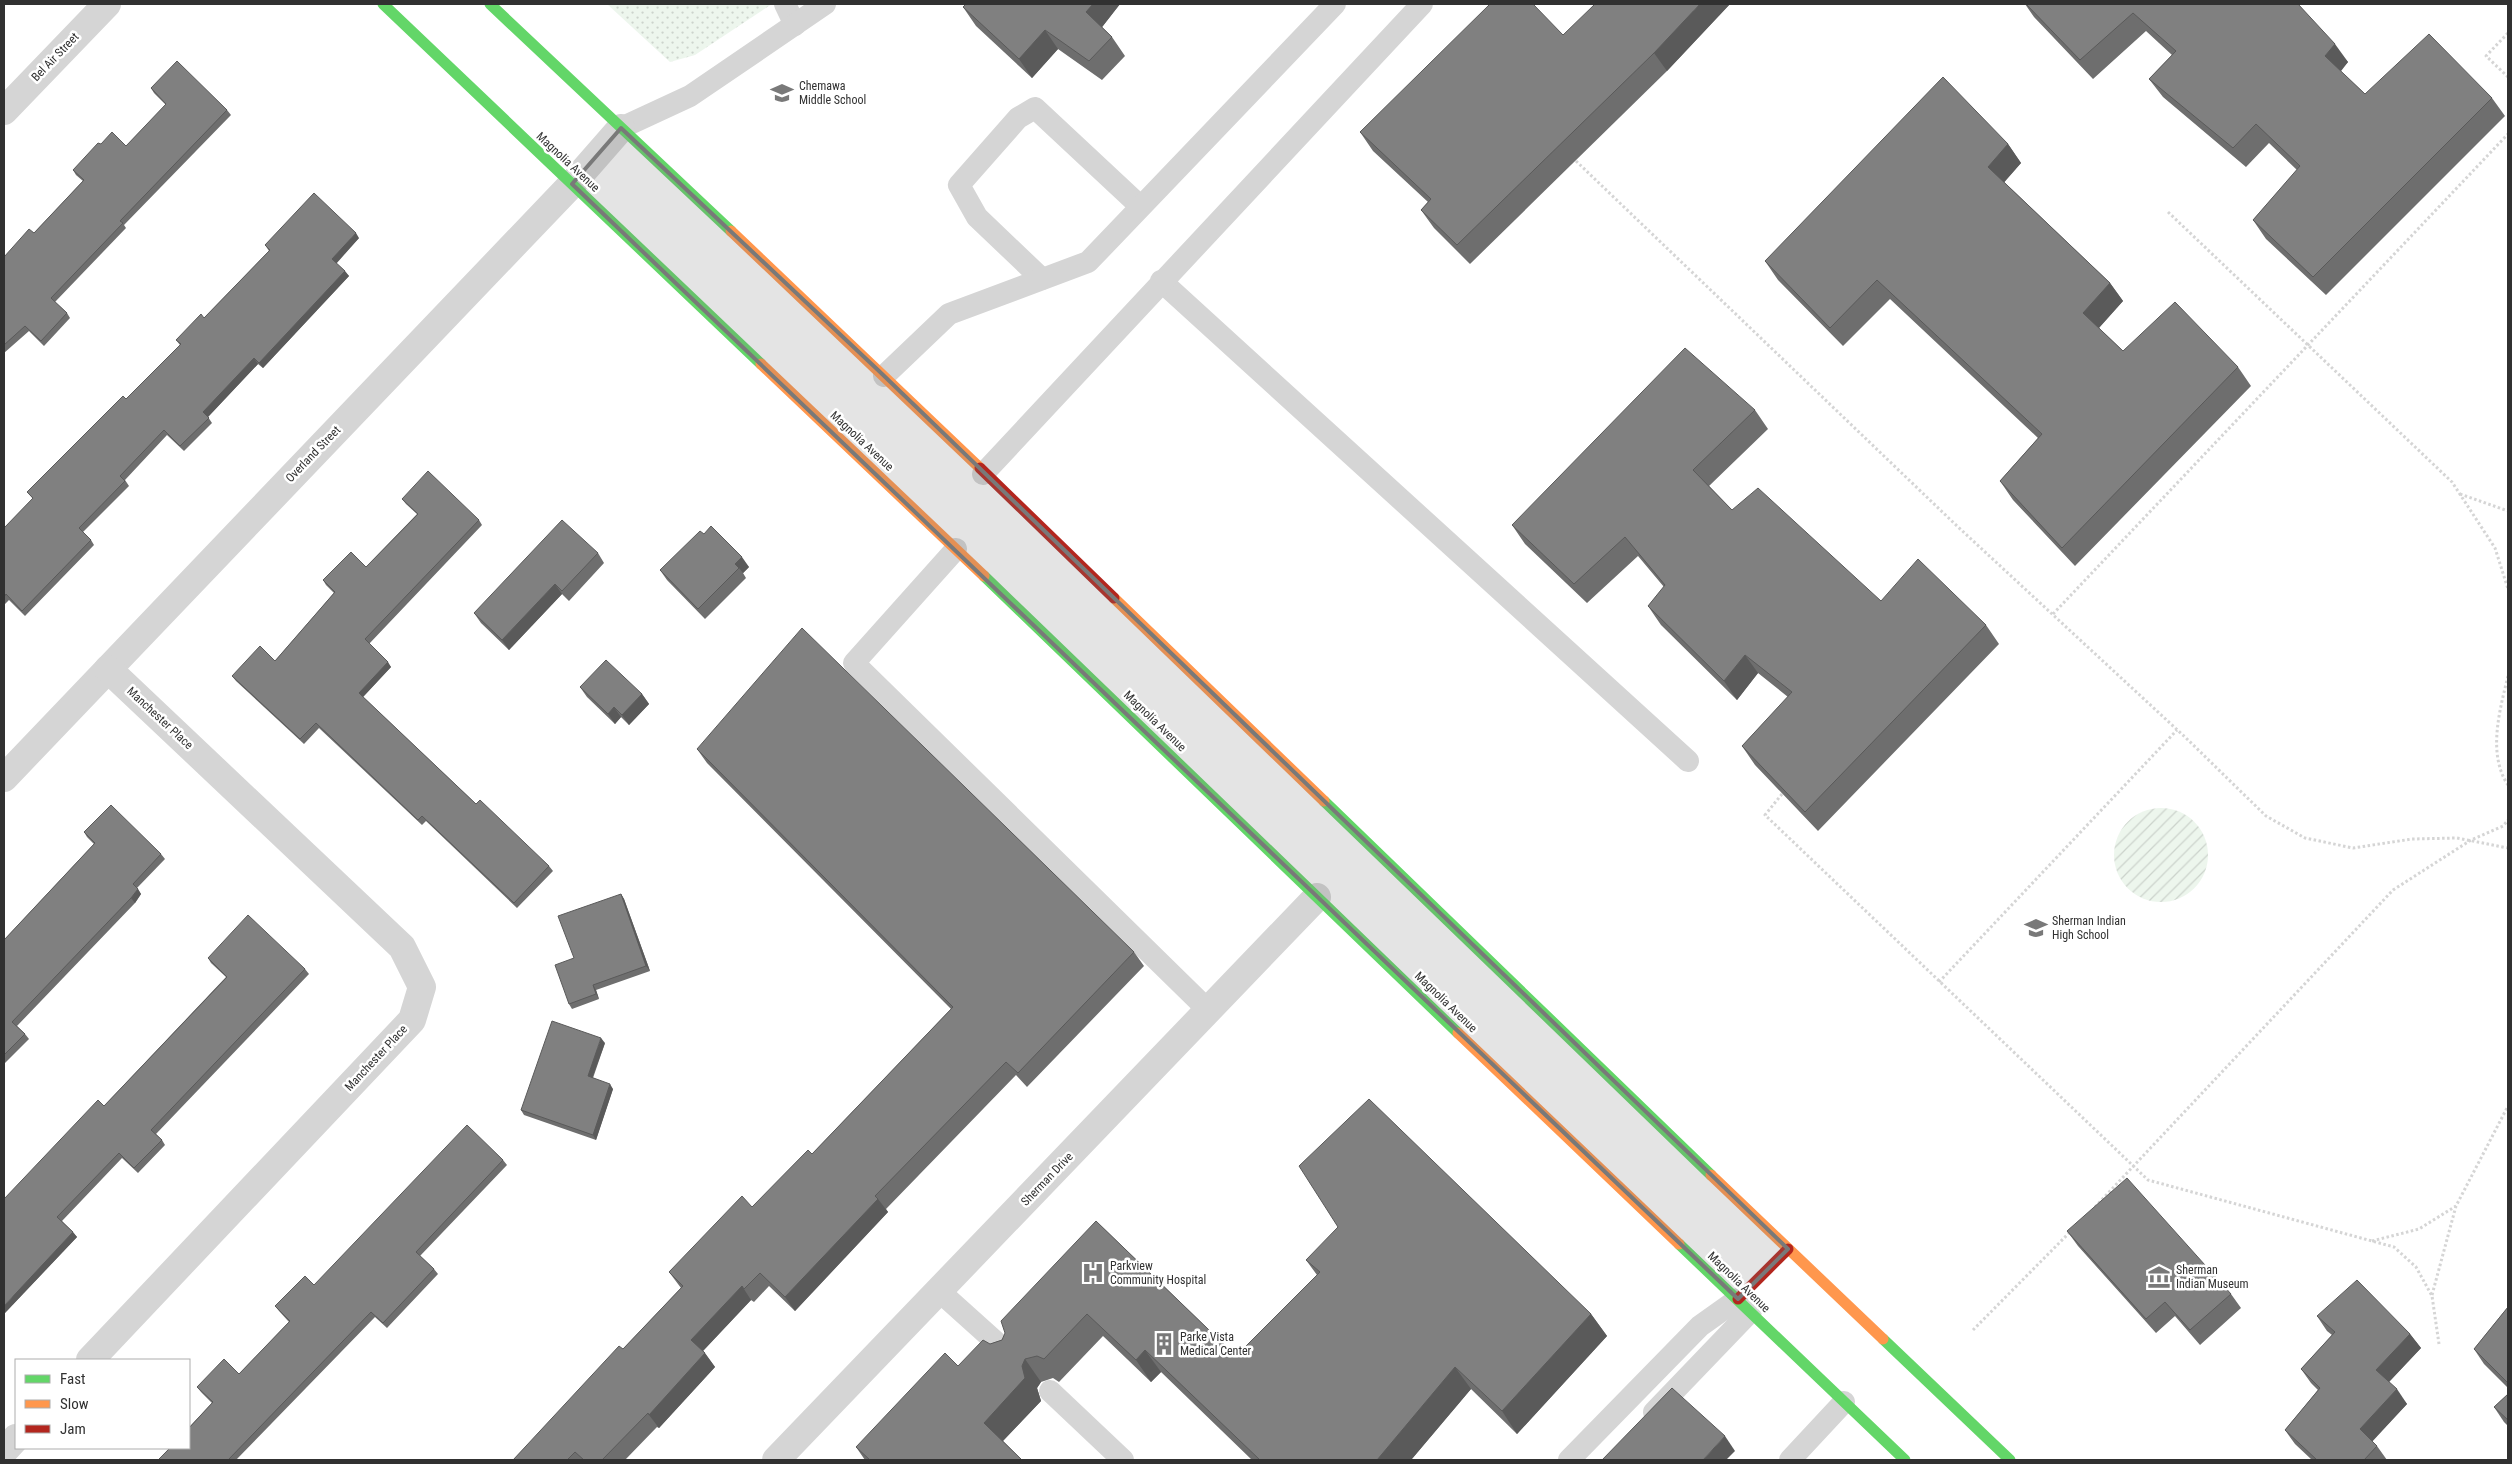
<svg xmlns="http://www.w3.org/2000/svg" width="2512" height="1464" font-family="'Roboto Condensed',sans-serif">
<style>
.grass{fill:url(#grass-dots)}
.garden{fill:url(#garden-furrows)}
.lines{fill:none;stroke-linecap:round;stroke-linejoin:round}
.path{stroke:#d5d5d5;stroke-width:3;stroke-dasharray:2.5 2.5;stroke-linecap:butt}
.lane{stroke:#d5d5d5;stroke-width:22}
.street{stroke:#d5d5d5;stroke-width:28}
.fast{stroke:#63d668;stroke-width:11}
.slow{stroke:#ff974d;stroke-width:11}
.jam{stroke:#b3261e;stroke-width:11}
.wall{fill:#6e6e6e}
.shaded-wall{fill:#5a5a5a}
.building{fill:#808080;stroke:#5a5a5a}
.marked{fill:#797979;fill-opacity:0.2;stroke:#797979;stroke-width:4;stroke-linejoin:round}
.labels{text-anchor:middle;stroke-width:5;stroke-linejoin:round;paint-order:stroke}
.street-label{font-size:12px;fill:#313131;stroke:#fff}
.poi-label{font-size:12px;fill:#313131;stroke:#fff;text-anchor:start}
</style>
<defs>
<pattern id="grass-dots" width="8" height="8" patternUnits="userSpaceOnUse" patternTransform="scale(1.25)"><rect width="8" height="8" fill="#edf6ed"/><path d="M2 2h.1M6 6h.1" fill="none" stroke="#ccd3cc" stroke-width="1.8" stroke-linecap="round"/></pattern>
<pattern id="garden-furrows" width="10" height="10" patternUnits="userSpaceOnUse" patternTransform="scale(1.25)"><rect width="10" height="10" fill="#edf6ed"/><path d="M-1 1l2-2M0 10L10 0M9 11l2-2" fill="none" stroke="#ccd3cc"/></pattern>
</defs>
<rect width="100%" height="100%" fill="#fff"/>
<path class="grass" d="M 607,4 L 772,4 L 695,55 L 670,62 Z"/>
<circle class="garden" cx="2161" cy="855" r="47"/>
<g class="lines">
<g class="path">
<path d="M 2508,33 L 2486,56 L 2508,77"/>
<path d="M 1576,161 L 1957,526 L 2185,737 L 2266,816 L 2305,838 L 2353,848 L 2412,839 L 2457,838 L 2508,848"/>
<path d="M 2168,212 L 2452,482 L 2495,548 L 2508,589"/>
<path d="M 2460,494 L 2508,511"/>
<path d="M 2053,614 L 2508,134"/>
<path d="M 2508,676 C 2500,709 2487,754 2508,785"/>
<path d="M 1782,794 L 1765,815 L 2148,1180 L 2394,1247 L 2416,1267 L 2432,1296 L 2439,1344"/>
<path d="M 1939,982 L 2177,730"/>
<path d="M 2095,1207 L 2393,890 L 2471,840 L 2503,826 L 2508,820"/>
<path d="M 2372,1241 L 2419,1229 L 2456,1206"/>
<path d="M 2432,1295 L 2456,1206 L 2508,1106"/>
<path d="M 1973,1330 L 2071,1231"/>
</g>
<g class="lane">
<path d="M 785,4 L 795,25"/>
<path d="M 621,128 L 690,96 L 825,4"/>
<path d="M 1042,279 L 977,217 L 959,185 L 1018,118 L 1035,108 L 1140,206"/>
<path d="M 1161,281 L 1688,761"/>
<path d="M 884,376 L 949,314 L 1088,262 L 1335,4"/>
<path d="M 983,474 L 1422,4"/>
<path d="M 956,549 L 854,663 L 1208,1010"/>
<path d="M 939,1291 L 1008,1353"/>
<path d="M 1050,1391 L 1123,1460"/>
<path d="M 1654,1412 L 1751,1311"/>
<path d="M 1569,1460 L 1700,1326 L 1738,1299"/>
<path d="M 1790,1460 L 1844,1402"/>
</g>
<g class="street">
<path d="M 4,111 L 107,4"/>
<path d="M 4,778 L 572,184 L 621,128"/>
<path d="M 90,1360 L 412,1020 L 422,987 L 402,947 L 108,669"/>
<path d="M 4,1451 L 16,1438"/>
<path d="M 776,1460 L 1317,897"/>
</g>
<g class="fast">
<path d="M 383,4 L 761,364"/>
<path d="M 490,4 L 731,231"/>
<path d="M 984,576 L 1458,1033"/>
<path d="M 1324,801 L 1711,1175"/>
<path d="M 1679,1244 L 1905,1460"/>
<path d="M 1883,1339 L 2010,1460"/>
</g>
<g class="slow">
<path d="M 731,231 L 980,468"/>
<path d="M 761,364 L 984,576"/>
<path d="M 1114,598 L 1324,801"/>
<path d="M 1458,1033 L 1679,1244"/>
<path d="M 1711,1175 L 1883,1339"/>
</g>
<g class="jam">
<path d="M 980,468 L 1114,598"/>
<path d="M 1738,1299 L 1788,1249"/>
</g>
</g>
<g class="wall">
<path d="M 1120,4 L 1102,27 L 1112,37 L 1125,56 L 1102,80 L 1058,49 L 1032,78 L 976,26 L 963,7 Z"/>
<path d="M 1730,4 L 1667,71 L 1470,264 L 1434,228 L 1421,210 L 1428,202 L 1373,151 L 1360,132 L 1563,35 Z"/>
<path d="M 2025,4 L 2298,4 L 2348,62 L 2340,71 L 2365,94 L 2492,98 L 2505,116 L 2326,295 L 2266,239 L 2253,220 L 2297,170 L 2269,143 L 2246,167 L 2163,97 L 2149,79 L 2172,55 L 2146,31 L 2093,79 L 2034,17 Z"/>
<path d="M 151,88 L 227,110 L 231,115 L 124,225 L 126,228 L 55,302 L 67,313 L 70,318 L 44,346 L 29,331 L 4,353 L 4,257 L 34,233 L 83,181 L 76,175 L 73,170 L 101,144 L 126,146 L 166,105 L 154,93 Z"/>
<path d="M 2008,144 L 2021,163 L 2004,182 L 2110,283 L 2123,301 L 2099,328 L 2123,351 L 2238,367 L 2251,386 L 2075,566 L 2013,500 L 2000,481 L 2038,438 L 1890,299 L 1843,346 L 1778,280 L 1765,261 Z"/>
<path d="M 359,238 L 336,263 L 349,276 L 263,368 L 258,364 L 208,417 L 212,423 L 184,451 L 167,435 L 125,480 L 129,486 L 83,532 L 91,540 L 94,545 L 25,616 L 9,600 L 4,605 L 4,528 L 33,499 L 27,492 L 126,399 L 180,345 L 176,340 L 204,318 L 269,251 L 265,245 Z"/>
<path d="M 1755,410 L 1768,429 L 1709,486 L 1732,510 L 1881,601 L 1986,625 L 1999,644 L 1818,831 L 1755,765 L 1742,746 L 1788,697 L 1758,673 L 1737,700 L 1661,625 L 1648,606 L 1664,587 L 1638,556 L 1587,603 L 1525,544 L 1512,525 Z"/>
<path d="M 402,499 L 479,520 L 482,525 L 369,644 L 391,667 L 363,697 L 476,804 L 549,866 L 553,871 L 517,908 L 426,821 L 422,825 L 319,728 L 304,744 L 236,681 L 232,676 L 275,661 L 334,593 L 326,585 L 323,580 L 366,567 L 417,514 L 406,504 Z"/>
<path d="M 704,534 L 749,567 L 743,573 L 746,578 L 705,619 L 667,580 L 660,570 Z"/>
<path d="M 598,553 L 604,563 L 569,601 L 562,594 L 509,650 L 481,623 L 474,613 Z"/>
<path d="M 580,687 L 642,694 L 649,704 L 629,725 L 621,717 L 615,724 L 587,697 Z"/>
<path d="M 697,749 L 1134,952 L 1144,966 L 1027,1087 L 1016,1075 L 886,1209 L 888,1212 L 795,1311 L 769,1286 L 754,1302 L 751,1300 L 703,1351 L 715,1367 L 659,1428 L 657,1427 L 625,1460 L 513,1460 L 623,1349 L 681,1288 L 669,1272 L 752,1207 L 812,1154 L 951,1009 L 707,763 Z"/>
<path d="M 84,832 L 161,854 L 165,859 L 137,888 L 141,894 L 135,903 L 17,1026 L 25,1034 L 29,1039 L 4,1064 L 4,940 L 94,844 L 87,837 Z"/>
<path d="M 621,894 L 624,899 L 650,971 L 596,990 L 599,999 L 572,1009 L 569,1004 L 574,958 Z"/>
<path d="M 208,958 L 305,969 L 309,974 L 156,1134 L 162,1140 L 165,1145 L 138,1173 L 122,1158 L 62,1221 L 77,1237 L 4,1314 L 104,1106 L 226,977 L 211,963 Z"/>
<path d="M 605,1043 L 593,1078 L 613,1089 L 596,1140 L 524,1115 L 521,1110 Z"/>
<path d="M 503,1160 L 507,1165 L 420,1256 L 434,1269 L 438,1274 L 387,1328 L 375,1317 L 236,1460 L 158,1460 L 212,1403 L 201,1392 L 197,1387 L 239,1374 L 289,1322 L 279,1311 L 275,1306 L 314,1285 Z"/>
<path d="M 1096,1221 L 1236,1356 L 1317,1275 L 1306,1260 L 1591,1314 L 1607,1336 L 1517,1434 L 1471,1389 L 1411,1460 L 1252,1460 L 1161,1372 L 1151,1382 L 1103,1336 L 1059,1382 L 1053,1378 L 1041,1382 L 1037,1388 L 1041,1401 L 1003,1441 L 1022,1460 L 865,1460 L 856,1447 L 958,1366 L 990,1344 L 1002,1340 Z"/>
<path d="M 2067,1231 L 2231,1294 L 2241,1308 L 2200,1345 L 2175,1316 L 2156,1333 L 2078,1246 Z"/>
<path d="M 2508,1307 L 2508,1388 L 2484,1364 L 2474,1349 Z"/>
<path d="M 2317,1316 L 2410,1334 L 2421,1348 L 2389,1382 L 2407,1404 L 2372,1441 L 2377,1446 L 2387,1460 L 2312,1460 L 2295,1444 L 2285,1430 L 2318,1390 L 2311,1383 L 2301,1369 L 2332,1335 L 2327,1331 Z"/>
<path d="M 2508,1394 L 2508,1426 L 2504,1422 L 2494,1407 Z"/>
</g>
<g class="shaded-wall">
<path d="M 1093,4 L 1120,4 L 1099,31 L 1086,12 Z"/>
<path d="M 1700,4 L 1730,4 L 1667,71 L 1654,53 Z"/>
<path d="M 1045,30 L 1058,49 L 1032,78 L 1019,59 Z"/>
<path d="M 2335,44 L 2348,62 L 2338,75 L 2325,56 Z"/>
<path d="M 2008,144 L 2021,163 L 2001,186 L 1988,167 Z"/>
<path d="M 356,233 L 359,238 L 336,264 L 332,259 Z"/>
<path d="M 345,271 L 349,276 L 263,368 L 259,363 Z"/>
<path d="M 2110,283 L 2123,301 L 2096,331 L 2083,313 Z"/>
<path d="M 254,358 L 258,364 L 207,418 L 203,412 Z"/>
<path d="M 742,557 L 749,567 L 743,573 L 739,568 L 735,564 Z"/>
<path d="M 555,584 L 562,594 L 509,650 L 502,640 Z"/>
<path d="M 1745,655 L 1758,673 L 1737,700 L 1724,681 Z"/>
<path d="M 388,662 L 391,667 L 362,698 L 359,693 Z"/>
<path d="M 642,694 L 649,704 L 629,725 L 622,715 Z"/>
<path d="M 614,707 L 621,717 L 615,724 L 608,714 Z"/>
<path d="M 138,889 L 141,894 L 135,903 L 131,898 Z"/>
<path d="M 621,894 L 624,899 L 650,971 L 646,966 Z"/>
<path d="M 593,985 L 596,990 L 599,999 L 596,994 Z"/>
<path d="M 601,1038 L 605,1043 L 591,1081 L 588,1076 Z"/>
<path d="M 610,1084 L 613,1089 L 596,1140 L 593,1135 Z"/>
<path d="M 878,1199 L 888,1212 L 795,1311 L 785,1297 Z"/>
<path d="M 73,1232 L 77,1237 L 4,1314 L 4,1306 Z"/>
<path d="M 742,1286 L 751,1300 L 701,1353 L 691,1340 Z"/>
<path d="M 1591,1314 L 1607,1336 L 1517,1434 L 1502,1411 Z"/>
<path d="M 2410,1334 L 2421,1348 L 2387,1384 L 2376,1370 Z"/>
<path d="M 1145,1350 L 1161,1372 L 1151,1382 L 1136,1360 Z"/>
<path d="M 705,1353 L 715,1367 L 659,1428 L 649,1415 Z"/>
<path d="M 1025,1359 L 1041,1382 L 1037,1388 L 1041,1401 L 999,1445 L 984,1423 L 1022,1366 Z"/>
<path d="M 1455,1367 L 1471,1389 L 1411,1460 L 1377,1460 Z"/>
<path d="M 2397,1389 L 2407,1404 L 2370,1444 L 2360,1429 Z"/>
<path d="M 1725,1436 L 1735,1451 L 1726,1460 L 1703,1460 Z"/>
</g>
<g class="building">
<path d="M 966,4 L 1093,4 L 1086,12 L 1112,37 L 1089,61 L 1045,30 L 1019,59 L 963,7 Z"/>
<path d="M 1490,4 L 1533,4 L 1563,35 L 1595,4 L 1700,4 L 1654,53 L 1457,245 L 1421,210 L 1431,199 L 1360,132 Z"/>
<path d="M 2026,4 L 2298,4 L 2335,44 L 2325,56 L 2365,94 L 2429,34 L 2492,98 L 2313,277 L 2253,220 L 2300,166 L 2256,124 L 2233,148 L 2149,79 L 2176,51 L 2133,13 L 2080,60 Z"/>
<path d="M 177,61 L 227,110 L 120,221 L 123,223 L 51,298 L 67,313 L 41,341 L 25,326 L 4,345 L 4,257 L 29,229 L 34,233 L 84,180 L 73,170 L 98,143 L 101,144 L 112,132 L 126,146 L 166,104 L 151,88 Z"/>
<path d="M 1943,77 L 2008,144 L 1988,167 L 2110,283 L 2083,313 L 2123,351 L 2175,302 L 2238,367 L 2062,548 L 2000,481 L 2042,434 L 1877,280 L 1830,328 L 1765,261 Z"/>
<path d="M 314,193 L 356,233 L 332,259 L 345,271 L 259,363 L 254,358 L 203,412 L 209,418 L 180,446 L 164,430 L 120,476 L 125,481 L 79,528 L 91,540 L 22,611 L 6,594 L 4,597 L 4,528 L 33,498 L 27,492 L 123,396 L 126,399 L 181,344 L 176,340 L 201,314 L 204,318 L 270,250 L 265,245 Z"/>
<path d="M 1685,348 L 1755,410 L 1693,470 L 1732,510 L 1758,488 L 1881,601 L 1918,559 L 1986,625 L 1805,812 L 1742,746 L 1792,692 L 1745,655 L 1724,681 L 1648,606 L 1665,585 L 1625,537 L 1574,584 L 1512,525 Z"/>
<path d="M 428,471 L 479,520 L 365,639 L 388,662 L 359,693 L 476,804 L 480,800 L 549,866 L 514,903 L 422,816 L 418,820 L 316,723 L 300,739 L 232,676 L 260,646 L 275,661 L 335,592 L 323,580 L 351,552 L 366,567 L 418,514 L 402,499 Z"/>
<path d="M 562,520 L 598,553 L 562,591 L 555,584 L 502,640 L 474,613 Z"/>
<path d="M 711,526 L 742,557 L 735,564 L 739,568 L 698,609 L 660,570 L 700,531 L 704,534 Z"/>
<path d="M 802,628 L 1134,952 L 1018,1073 L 1006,1062 L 875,1196 L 878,1199 L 785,1297 L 760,1273 L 744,1289 L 742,1286 L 691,1340 L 705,1353 L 649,1415 L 648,1413 L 602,1460 L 584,1460 L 575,1452 L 567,1460 L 513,1460 L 619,1346 L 623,1349 L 683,1286 L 669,1272 L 742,1196 L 752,1207 L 808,1150 L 812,1154 L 953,1007 L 697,749 Z"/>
<path d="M 606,660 L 642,694 L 622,715 L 614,707 L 608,714 L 580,687 Z"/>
<path d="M 111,805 L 161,854 L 133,884 L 138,889 L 131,898 L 12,1022 L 25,1034 L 4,1055 L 4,940 L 95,843 L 84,832 Z"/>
<path d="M 621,894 L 646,966 L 593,985 L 596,994 L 569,1004 L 555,965 L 574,958 L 558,916 Z"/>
<path d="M 248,915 L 305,969 L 151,1130 L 162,1140 L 134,1168 L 119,1153 L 57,1217 L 73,1232 L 4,1306 L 4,1199 L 98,1100 L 104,1106 L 227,977 L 208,958 Z"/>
<path d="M 552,1021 L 601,1038 L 588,1076 L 610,1084 L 593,1135 L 521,1110 Z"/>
<path d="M 1369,1099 L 1591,1314 L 1502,1411 L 1455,1367 L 1377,1460 L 1260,1460 L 1145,1350 L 1136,1360 L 1087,1314 L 1044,1359 L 1037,1356 L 1025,1359 L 1022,1366 L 1025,1378 L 984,1423 L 1022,1460 L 870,1460 L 856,1447 L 945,1353 L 958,1366 L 983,1340 L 990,1344 L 1002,1340 L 1005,1333 L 1001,1321 L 1096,1221 L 1236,1356 L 1320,1272 L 1306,1260 L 1338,1227 L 1299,1166 Z"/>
<path d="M 467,1125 L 503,1160 L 416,1252 L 434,1269 L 383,1323 L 371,1312 L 228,1460 L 158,1460 L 170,1448 L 189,1448 L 189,1428 L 213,1402 L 197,1387 L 224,1359 L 239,1374 L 290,1321 L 275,1306 L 305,1276 L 314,1285 Z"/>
<path d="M 2127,1178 L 2231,1294 L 2190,1330 L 2165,1302 L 2146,1319 L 2067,1231 Z"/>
<path d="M 2357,1280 L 2410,1334 L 2376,1370 L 2397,1389 L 2360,1429 L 2377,1446 L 2364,1460 L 2317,1460 L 2285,1430 L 2320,1388 L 2301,1369 L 2335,1332 L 2317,1316 Z"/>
<path d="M 2508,1307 L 2508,1383 L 2474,1349 Z"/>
<path d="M 1672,1388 L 1725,1436 L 1703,1460 L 1602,1460 Z"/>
<path d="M 2508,1394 L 2508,1420 L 2494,1407 Z"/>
</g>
<path class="marked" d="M 621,128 L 879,371 L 1788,1249 L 1738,1299 L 572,184 Z"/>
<defs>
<symbol id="school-bare" viewBox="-9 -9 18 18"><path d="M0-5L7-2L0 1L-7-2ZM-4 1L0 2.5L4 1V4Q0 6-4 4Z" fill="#797979" stroke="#fff" stroke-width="2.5" paint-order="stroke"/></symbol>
<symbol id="hospital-bare" viewBox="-9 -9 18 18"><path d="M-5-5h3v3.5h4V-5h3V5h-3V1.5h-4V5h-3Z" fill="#797979" stroke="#fff" stroke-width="2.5" paint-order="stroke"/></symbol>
<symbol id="museum-bare" viewBox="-9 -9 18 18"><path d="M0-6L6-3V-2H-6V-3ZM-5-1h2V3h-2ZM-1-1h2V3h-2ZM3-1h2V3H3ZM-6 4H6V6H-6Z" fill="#797979" stroke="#fff" stroke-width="2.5" paint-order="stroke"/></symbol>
<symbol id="building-bare" viewBox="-9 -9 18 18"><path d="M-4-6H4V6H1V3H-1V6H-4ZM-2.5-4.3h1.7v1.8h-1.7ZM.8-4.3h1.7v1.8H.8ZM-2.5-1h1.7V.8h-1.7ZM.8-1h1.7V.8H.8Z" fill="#797979" stroke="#fff" stroke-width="2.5" paint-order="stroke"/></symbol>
</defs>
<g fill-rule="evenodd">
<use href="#school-bare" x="766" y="77" width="32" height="32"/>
<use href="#school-bare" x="2020" y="912" width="32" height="32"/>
<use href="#hospital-bare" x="1077" y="1257" width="32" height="32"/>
<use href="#museum-bare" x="2143" y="1261" width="32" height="32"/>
<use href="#building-bare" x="1148" y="1328" width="32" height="32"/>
</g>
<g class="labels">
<g class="street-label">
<text transform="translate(55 57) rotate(-46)" y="4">Bel Air Street</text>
<text transform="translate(568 162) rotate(43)" y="4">Magnolia Avenue</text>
<text transform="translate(862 441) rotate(43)" y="4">Magnolia Avenue</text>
<text transform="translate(313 454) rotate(-46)" y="4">Overland Street</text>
<text transform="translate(160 718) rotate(43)" y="4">Manchester Place</text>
<text transform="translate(1155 721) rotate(44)" y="4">Magnolia Avenue</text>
<text transform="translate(1446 1002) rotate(44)" y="4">Magnolia Avenue</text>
<text transform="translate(376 1058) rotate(-47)" y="4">Manchester Place</text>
<text transform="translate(1047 1179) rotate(-46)" y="4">Sherman Drive</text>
<text transform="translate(1739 1282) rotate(44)" y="4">Magnolia Avenue</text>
</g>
<g class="poi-label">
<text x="799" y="90">Chemawa<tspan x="799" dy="14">Middle School</tspan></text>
<text x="2052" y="925">Sherman Indian<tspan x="2052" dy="14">High School</tspan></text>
<text x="1110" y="1270">Parkview<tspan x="1110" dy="14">Community Hospital</tspan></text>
<text x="2176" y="1274">Sherman<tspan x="2176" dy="14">Indian Museum</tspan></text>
<text x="1180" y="1341">Parke Vista<tspan x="1180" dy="14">Medical Center</tspan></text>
</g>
</g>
<rect width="2512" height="1464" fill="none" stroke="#313131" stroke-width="10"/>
<rect x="15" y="1359" width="175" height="90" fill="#ffffff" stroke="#adadad"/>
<rect x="25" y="1375" width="25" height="8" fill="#63d668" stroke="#adadad"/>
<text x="60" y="1384" font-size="15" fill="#313131">Fast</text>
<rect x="25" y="1400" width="25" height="8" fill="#ff974d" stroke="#adadad"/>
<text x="60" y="1409" font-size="15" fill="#313131">Slow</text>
<rect x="25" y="1425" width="25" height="8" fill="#b3261e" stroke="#adadad"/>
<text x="60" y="1434" font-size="15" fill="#313131">Jam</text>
</svg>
